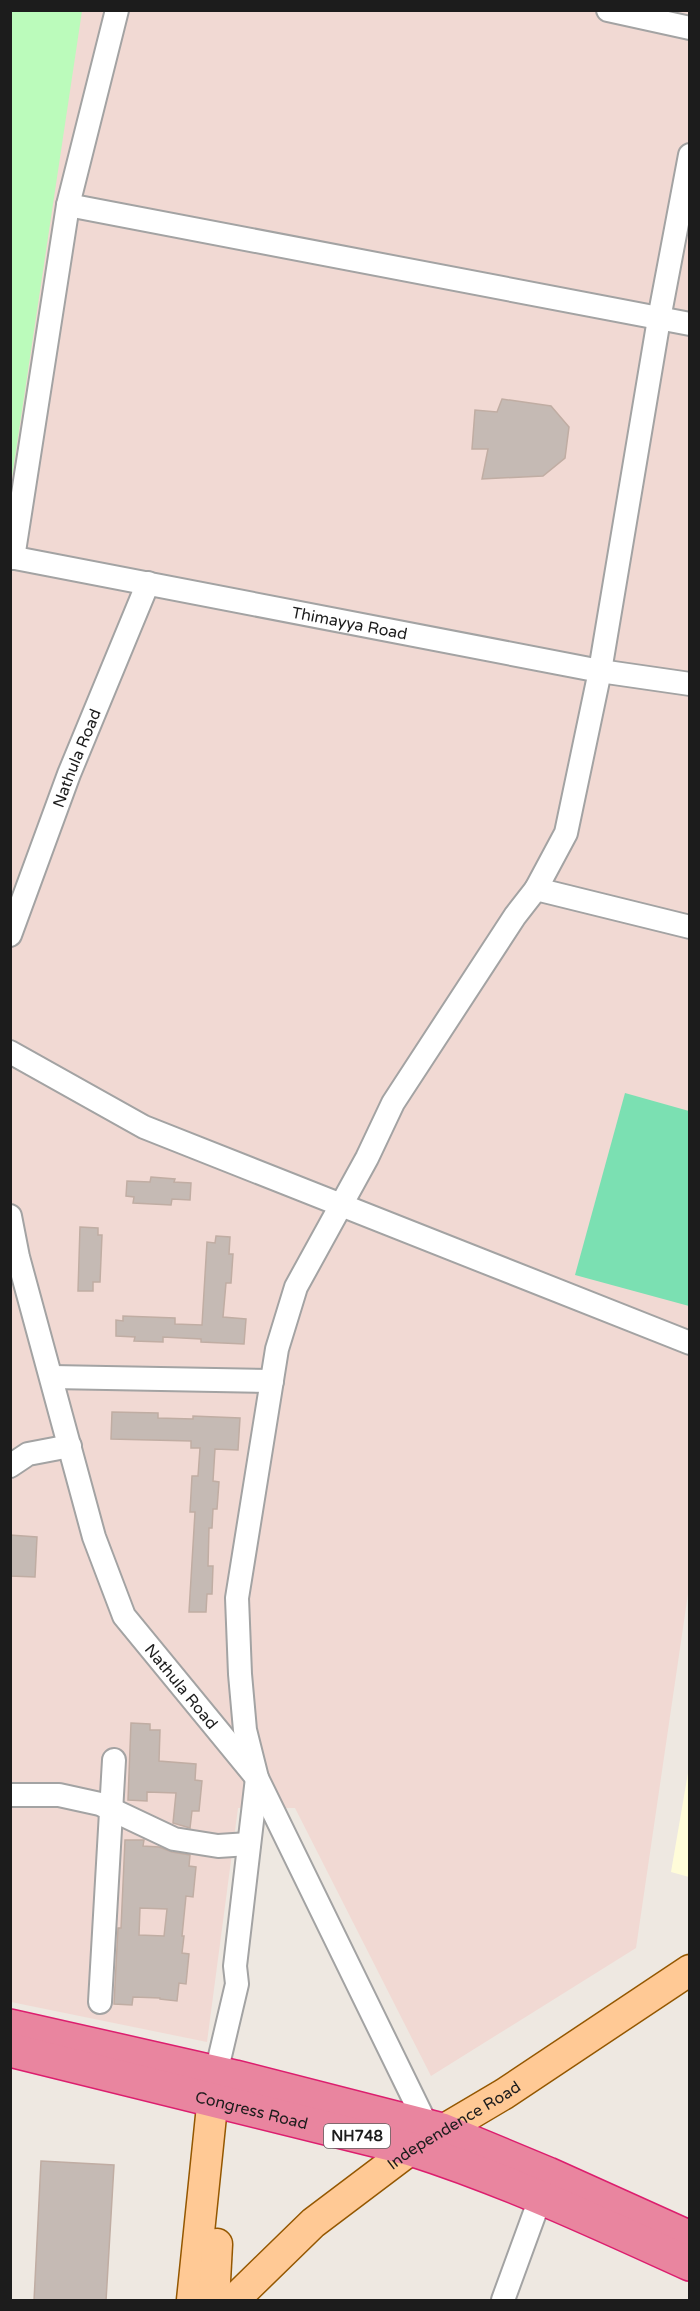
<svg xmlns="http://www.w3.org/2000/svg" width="700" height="2311" font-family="'Varela Round',sans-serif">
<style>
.education{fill:#fffcd9}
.military{fill:#f1d9d3}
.park{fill:#bbfbbb}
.pitch{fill:#7be0b2}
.building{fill:#c5bab4;stroke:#c0ada3;stroke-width:1.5;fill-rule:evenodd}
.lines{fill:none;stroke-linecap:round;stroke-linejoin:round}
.minor-casing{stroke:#a3a3a3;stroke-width:26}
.major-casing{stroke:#945700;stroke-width:33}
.highway-casing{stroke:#dc1e6e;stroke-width:36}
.minor{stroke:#fff;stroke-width:22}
.major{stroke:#ffc995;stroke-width:30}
.highway{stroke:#e9859f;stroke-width:33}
.labels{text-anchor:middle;stroke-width:4.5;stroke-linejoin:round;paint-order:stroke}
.shield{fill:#fff;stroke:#606060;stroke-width:1.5}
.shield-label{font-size:15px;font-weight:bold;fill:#1c1c1c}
.street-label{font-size:16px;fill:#1c1c1c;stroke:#fff}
</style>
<rect width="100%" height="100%" fill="#eee8e1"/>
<path class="education" d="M 689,1767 L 690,1877 L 689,1877 L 671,1872 Z"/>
<path class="military" d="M 10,11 L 689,11 L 689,1587 L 636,1948 L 431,2076 L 295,1808 L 238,1808 L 207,2042 L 11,2002 Z"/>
<path class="park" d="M 11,10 L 82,11 L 11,484 L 10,11 Z"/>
<path class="pitch" d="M 625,1093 L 689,1111 L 689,1306 L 575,1275 Z"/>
<g class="building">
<path d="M 502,399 L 551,406 L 569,427 L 565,458 L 543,476 L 482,479 L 488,449 L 472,449 L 475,410 L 497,412 Z"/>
<path d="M 151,1177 L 175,1179 L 174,1182 L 191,1183 L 190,1200 L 172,1199 L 171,1205 L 133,1203 L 134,1197 L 126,1196 L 127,1181 L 150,1182 Z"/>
<path d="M 80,1227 L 98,1228 L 98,1235 L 102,1235 L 100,1282 L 93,1282 L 93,1291 L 78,1291 Z"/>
<path d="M 216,1236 L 230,1237 L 229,1254 L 233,1254 L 231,1283 L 226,1283 L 223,1317 L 246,1319 L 244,1344 L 201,1342 L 201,1339 L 163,1337 L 163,1342 L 134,1341 L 135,1337 L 116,1336 L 116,1320 L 123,1321 L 123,1316 L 175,1318 L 175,1324 L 202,1325 L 207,1242 L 215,1243 Z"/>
<path d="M 112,1412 L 158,1413 L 158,1418 L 193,1419 L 193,1416 L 240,1418 L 238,1450 L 215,1449 L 213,1481 L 219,1482 L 217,1509 L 213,1509 L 212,1528 L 209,1528 L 208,1566 L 213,1566 L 212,1594 L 207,1594 L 206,1612 L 189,1612 L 195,1512 L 190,1512 L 192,1476 L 198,1476 L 200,1448 L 191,1448 L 191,1441 L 111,1439 Z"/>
<path d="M 10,1535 L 37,1537 L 35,1577 L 10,1576 Z"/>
<path d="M 131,1723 L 150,1724 L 150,1730 L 160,1730 L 159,1761 L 196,1764 L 195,1780 L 202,1781 L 199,1811 L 192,1811 L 190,1828 L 173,1823 L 176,1793 L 147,1792 L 147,1801 L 128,1800 Z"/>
<path d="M 125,1840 L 144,1840 L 143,1846 L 159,1847 L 172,1852 L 190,1855 L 189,1866 L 196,1867 L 193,1897 L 186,1896 L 182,1936 L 184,1936 L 182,1953 L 189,1954 L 186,1984 L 179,1983 L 177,2001 L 160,1999 L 160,1998 L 133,1997 L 132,2005 L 114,2004 L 118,1928 L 121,1928 ZM 140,1908 L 167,1909 L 164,1936 L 139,1935 Z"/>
<path d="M 41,2161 L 114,2165 L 106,2301 L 34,2301 Z"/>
</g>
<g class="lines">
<defs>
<g id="minor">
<path d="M 608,10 L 690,28"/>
<path d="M 68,205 L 690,324"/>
<path id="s1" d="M 10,557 L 600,671 L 690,684"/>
<path d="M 13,558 L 68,205 L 117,10"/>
<path d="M 536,889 L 690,927"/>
<path id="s2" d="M 10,935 L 69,774 L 148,583"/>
<path d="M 10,1052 L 144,1127 L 690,1343"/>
<path id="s3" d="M 10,1216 L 18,1257 L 94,1537 L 124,1616 L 257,1778 L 427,2126"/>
<path d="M 52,1377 L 272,1381"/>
<path d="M 10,1466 L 28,1454 L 70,1446"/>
<path d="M 10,1795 L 59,1795 L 100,1804 L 174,1839 L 218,1846 L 249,1844"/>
<path d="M 100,2002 L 114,1760"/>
<path d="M 216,2073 L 237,1984 L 235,1966 L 257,1778 L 245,1730 L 240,1674 L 237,1598 L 277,1349 L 296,1287 L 367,1158 L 393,1103 L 515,916 L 536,889 L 566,833 L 600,671 L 659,319 L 690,155"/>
<path d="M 503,2300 L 541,2196"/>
</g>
<g id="major">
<path d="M 192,2300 L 215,2077"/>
<path d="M 214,2300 L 217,2244"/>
<path id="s4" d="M 234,2300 L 313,2223 L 411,2149 L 504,2094 L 690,1970"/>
</g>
<g id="highway">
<path d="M 10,2026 L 235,2077 L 442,2130 L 548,2174 L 690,2238"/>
<path id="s5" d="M 10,2050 L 411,2149 C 508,2180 597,2222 690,2264"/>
</g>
</defs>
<use href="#minor" class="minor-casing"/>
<use href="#major" class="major-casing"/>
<use href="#highway" class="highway-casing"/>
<use href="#minor" class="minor"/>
<use href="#major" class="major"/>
<use href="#highway" class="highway"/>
</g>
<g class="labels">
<rect class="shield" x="324" y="2124" width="66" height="24" rx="4.5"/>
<g class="shield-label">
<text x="357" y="2141">NH748</text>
</g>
<g class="street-label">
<text dy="6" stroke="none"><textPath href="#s1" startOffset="346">Thimayya Road</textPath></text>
<text dy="6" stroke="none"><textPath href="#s2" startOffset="189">Nathula Road</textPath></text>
<text dy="6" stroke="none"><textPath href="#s3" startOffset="507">Nathula Road</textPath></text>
<text dy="6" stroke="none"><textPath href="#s5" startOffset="249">Congress Road</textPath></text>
<text dy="6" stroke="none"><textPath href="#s4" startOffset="282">Independence Road</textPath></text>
</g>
</g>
<rect width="700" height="2311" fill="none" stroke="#1c1c1c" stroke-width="24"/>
</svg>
